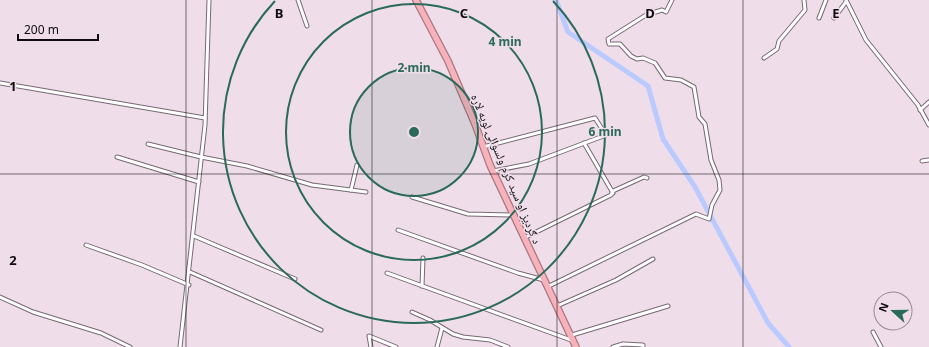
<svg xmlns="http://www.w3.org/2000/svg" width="929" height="347" font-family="'Noto Sans','Noto Naskh Arabic',sans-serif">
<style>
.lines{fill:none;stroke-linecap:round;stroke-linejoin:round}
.river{stroke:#bacafe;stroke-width:5}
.street-casing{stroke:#776973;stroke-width:5}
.highway-casing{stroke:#a6777f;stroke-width:8}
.street{stroke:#fff;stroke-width:3}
.highway{stroke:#f8b2bc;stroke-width:5.5}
.grid{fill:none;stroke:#0f0a0d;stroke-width:1;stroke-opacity:0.55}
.ring{fill:none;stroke:#2a6a59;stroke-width:2}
.labels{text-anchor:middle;stroke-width:3;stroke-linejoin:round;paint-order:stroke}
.street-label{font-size:12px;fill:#0f0a0d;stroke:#efdeea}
.grid-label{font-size:13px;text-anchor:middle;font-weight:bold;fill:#0f0a0d;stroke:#efdeea;stroke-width:3;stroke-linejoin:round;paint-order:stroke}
.centre{fill:#2a6a59;stroke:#efdeea;stroke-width:2}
.ring-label{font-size:12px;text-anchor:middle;font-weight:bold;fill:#2a6a59;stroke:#efdeea;stroke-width:3;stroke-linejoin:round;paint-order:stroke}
</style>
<rect width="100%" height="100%" fill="#efdeea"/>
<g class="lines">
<path class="river" d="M 556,0 L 568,32 L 648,86 L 663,139 L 695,187 L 768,323 L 789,347"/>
<defs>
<g id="street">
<path d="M 298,0 L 307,26"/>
<path d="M 846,0 L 866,40 L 918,105 L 929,125"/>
<path d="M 819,18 L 826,0"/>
<path d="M 834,18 L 846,2"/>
<path d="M 764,58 L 777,49 L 779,41 L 805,10 L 804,0"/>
<path d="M 0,83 L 205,118"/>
<path d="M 920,110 L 929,102"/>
<path d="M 584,143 L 613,193"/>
<path d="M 148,144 L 201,157 L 247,166 L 312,185 L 366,192"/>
<path d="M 483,147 L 595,118 L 606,135 L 529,164 L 493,171"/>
<path d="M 117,157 L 199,182"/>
<path d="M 922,161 L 929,160"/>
<path d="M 351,190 L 357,165"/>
<path d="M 412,197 L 468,214 L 513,215"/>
<path d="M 398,230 L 518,273 L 544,280"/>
<path d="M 194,236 L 295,279"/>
<path d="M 524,238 L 611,195 L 613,191 L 644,177 L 647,178"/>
<path d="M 86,245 L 142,265 L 189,285"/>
<path d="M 190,272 L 321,330"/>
<path d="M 387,273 L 571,340"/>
<path d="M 422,286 L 423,258"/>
<path d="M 547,287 C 597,262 647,238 696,214 L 709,219 L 712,205 L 720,190 L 719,180 L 711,160 L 705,124 L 699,117 L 694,87 L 681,80 L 665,78 L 655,63 L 643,58 L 637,59 L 631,56 L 620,44 L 609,44 L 608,39 L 646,15 L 662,10 L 666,12 L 672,0"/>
<path d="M 0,297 L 33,312 L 101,333 L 130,347"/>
<path d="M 557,306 L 616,280 L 653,259"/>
<path d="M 412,312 L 430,320 L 453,334 L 463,337 L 490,340 L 508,347"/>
<path d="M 873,332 L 881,347"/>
<path d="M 572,335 L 668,306"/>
<path d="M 180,347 L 205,125 L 209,0"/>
<path d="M 371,347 L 369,336 L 396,347"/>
<path d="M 437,347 L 442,328"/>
<path d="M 613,347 L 623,344 L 643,345 L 643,347"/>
</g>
<path id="highway" d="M 416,0 L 448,61 L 475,124 L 490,165 L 576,347"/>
</defs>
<use href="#street" class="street-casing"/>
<use href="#highway" class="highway-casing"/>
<use href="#street" class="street"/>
<use href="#highway" class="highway"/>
</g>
<path class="grid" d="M 186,0 L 186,347M 372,0 L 372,347M 557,0 L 557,347M 743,0 L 743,347M 0,174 L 929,174"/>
<circle cx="414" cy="132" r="64" fill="#2a6a59" fill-opacity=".12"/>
<g class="ring">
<circle cx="414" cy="132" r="64"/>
<circle cx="414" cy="132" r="128"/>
<path d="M553 1A191 191 0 1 1 275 1"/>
</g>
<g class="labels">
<g class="street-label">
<text transform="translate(506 169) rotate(67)" y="4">د ګردیز او سید کرم ولسوالۍ لویه لاره</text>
</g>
</g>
<g class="grid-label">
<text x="279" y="18">B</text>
<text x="464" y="18">C</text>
<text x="650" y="18">D</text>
<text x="836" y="18">E</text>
<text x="13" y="91">1</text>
<text x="13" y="265">2</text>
</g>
<circle cx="414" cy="132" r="6" class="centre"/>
<g class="ring-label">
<text x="505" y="46">4 min</text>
<text x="414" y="72">2 min</text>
<text x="605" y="136">6 min</text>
</g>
<g transform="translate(893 311) rotate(291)"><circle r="19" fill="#efdeea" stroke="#958992"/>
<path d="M0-3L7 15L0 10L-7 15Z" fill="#2a6a59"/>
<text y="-6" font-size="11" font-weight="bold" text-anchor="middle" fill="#0f0a0d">N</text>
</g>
<path d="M18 34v6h80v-6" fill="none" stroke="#0f0a0d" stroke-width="2"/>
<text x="24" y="34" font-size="12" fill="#0f0a0d" stroke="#efdeea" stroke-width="3" paint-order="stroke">200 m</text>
</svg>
